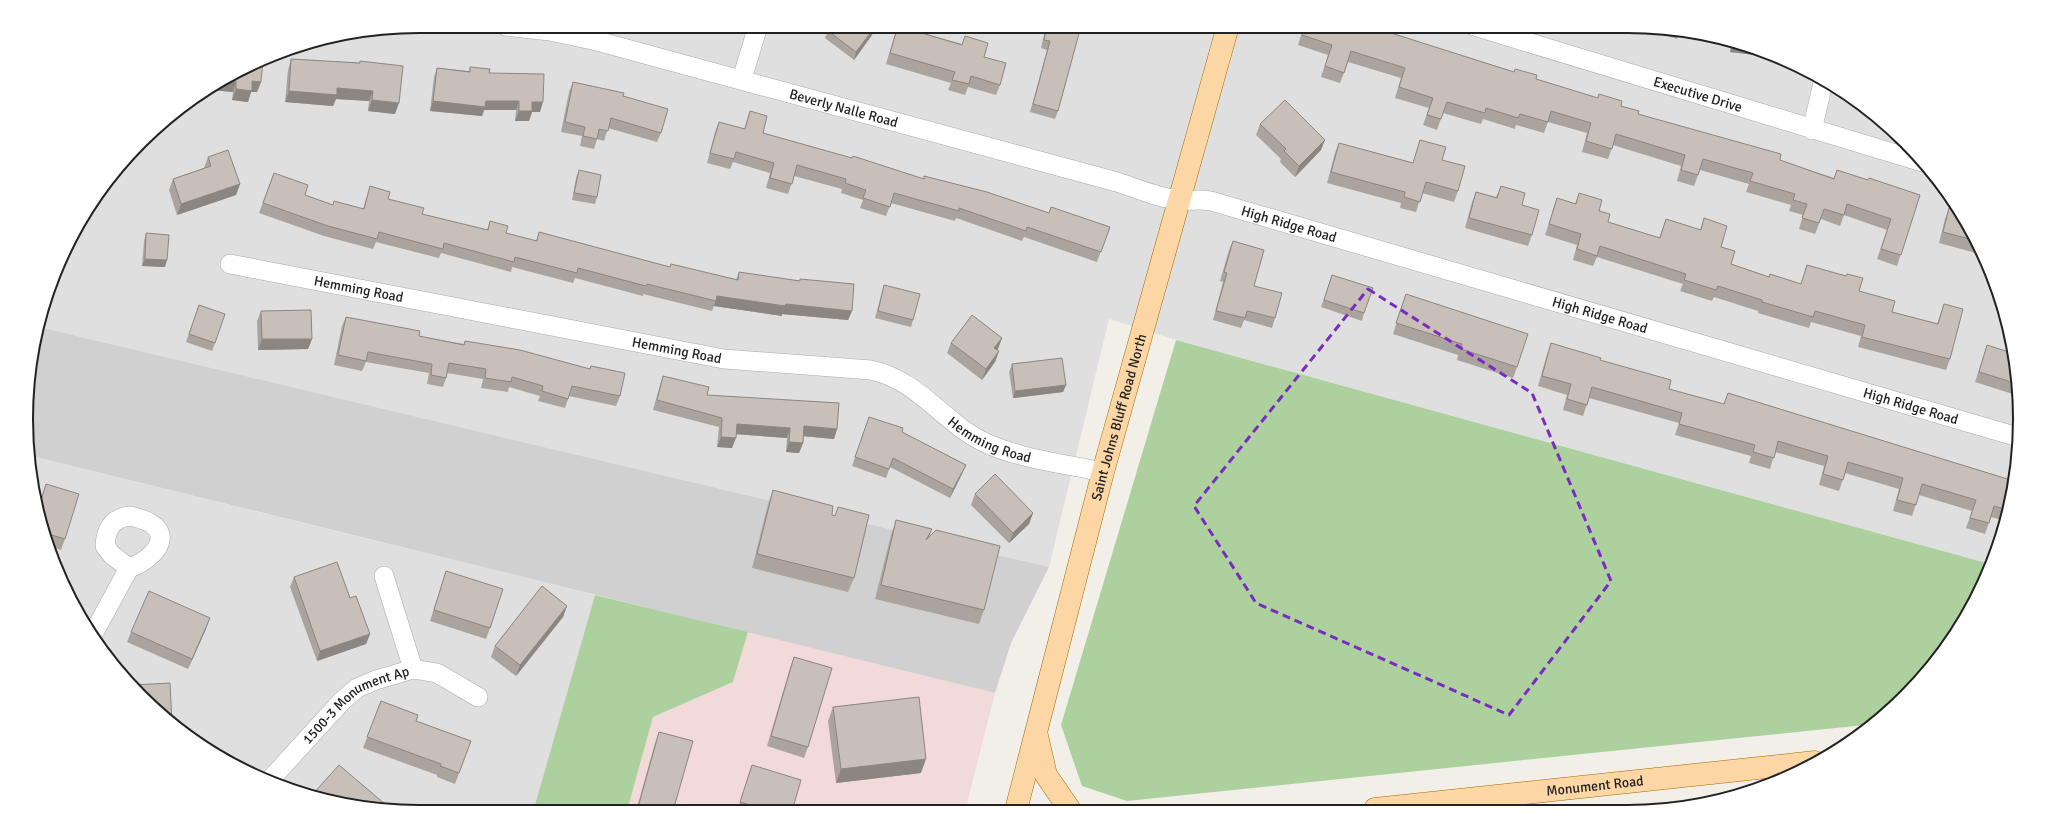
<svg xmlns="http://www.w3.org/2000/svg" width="2046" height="838" font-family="Signika,sans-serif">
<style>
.residential{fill:#e0dfdf}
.commercial{fill:#f2dad9}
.religious{fill:#d0d0d0}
.forest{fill:#add19e}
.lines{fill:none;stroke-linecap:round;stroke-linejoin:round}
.minor-casing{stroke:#a9a9a9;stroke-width:20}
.major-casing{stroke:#a06b00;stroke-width:23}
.minor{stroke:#fff;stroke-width:19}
.major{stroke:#fcd6a4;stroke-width:22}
.wall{fill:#aba49e}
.shaded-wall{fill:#8b8681}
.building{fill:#c7bfb8;stroke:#8b8681}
.marked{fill:none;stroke:#7b2cbf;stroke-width:3;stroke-dasharray:8 5;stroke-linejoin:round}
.labels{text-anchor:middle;stroke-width:3;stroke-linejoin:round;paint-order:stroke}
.street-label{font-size:14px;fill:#222;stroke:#fff}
.rim{fill:none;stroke:#222;stroke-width:2}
</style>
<rect width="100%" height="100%" fill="#f2efe9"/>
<g class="residential">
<path d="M 419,26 L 1627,26 L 1679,29 L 1753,47 L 1823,79 L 1886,123 L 1939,180 L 1979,245 L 2007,317 L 2019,393 L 2017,470 L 1999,545 L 1990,564 L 1176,340 L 1109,319 L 1049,567 L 39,327 L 47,292 L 79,223 L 123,160 L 160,123 L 223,79 L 292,47 L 343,34 Z"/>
<path d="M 28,455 L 595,595 L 533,812 L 419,812 L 367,809 L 293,791 L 245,771 L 180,731 L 124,678 L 92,637 L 56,569 L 34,496 Z"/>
</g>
<path class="commercial" d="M 748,632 L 995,693 L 965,811 L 627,811 L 653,717 L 733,682 Z"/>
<path class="religious" d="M 39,327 L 1049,567 L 1011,643 L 995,693 L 28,455 L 27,444 L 29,367 Z"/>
<g class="forest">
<path d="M 1176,340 L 1990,564 L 1954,638 L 1886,715 L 1874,724 L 1127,801 L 1082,786 L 1061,725 Z"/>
<path d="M 595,595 L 748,632 L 733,682 L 653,717 L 627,811 L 533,812 Z"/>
</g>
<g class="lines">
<defs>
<g id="minor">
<path id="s1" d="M 505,26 L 550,31 L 597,41 L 1117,182 C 1138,189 1159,198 1180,200 C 1191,201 1200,199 1211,201 L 2018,437"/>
<path id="s2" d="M 1474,26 L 1922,162"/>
<path d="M 742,79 L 758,26"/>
<path d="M 1812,130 L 1824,79"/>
<path id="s3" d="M 230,264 L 724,359 L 871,370 C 921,381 943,424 988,444 C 1022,459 1066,464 1103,472"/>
<path d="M 130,516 C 139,518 153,522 158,530 C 168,547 142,564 129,568 L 112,555 L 105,546 C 106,529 112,518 130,516 Z"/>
<path d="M 384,576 L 413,669"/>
<path d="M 92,636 L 129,568"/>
<path id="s4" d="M 269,781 L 341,702 L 357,688 L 376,680 L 413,669 L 437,673 L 478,697"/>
</g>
<g id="major">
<path d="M 1037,736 L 1046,775 L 1070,810"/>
<path id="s5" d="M 1375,809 L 1815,762"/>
<path id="s6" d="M 1016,810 L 1103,472 L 1228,26"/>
</g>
</defs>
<use href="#minor" class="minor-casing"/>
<use href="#major" class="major-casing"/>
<use href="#minor" class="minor"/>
<use href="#major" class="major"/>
</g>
<g class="wall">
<path d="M 829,26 L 872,26 L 874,28 L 872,35 L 854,60 L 825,38 L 828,31 L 831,27 Z"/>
<path d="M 898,26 L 962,44 L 965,36 L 984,57 L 1000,85 L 996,95 L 968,87 L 965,95 L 948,90 L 951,83 L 886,64 L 894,37 Z"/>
<path d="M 1046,26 L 1081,26 L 1058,111 L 1055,119 L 1030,112 L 1047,50 L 1041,48 Z"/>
<path d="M 1304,26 L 1369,26 L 1536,79 L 1621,106 L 1638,114 L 1834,178 L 1868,180 L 1920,195 L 1897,266 L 1877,259 L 1887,230 L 1844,215 L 1840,226 L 1821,219 L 1815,234 L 1799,229 L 1803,215 L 1789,211 L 1791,205 L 1746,192 L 1749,184 L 1700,170 L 1694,186 L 1677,181 L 1681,166 L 1613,145 L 1608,159 L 1582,152 L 1587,133 L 1548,122 L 1544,133 L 1516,125 L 1515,129 L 1483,119 L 1481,124 L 1443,113 L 1437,130 L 1423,125 L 1429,108 L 1395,98 L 1401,78 L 1348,62 L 1340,83 L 1321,77 L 1328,55 L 1298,45 Z"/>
<path d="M 1634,26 L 1679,29 L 1680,30 L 1677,39 Z"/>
<path d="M 1731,42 L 1753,47 L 1763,56 L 1730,52 Z"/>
<path d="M 291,59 L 359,63 L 360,61 L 395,114 L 368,111 L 369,101 L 336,99 L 333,106 L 285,102 L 288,70 Z"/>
<path d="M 470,67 L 489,73 L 540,112 L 532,112 L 529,121 L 515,121 L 516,110 L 484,110 L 482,116 L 430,111 L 434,77 L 437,68 L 469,71 Z"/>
<path d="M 223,79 L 261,82 L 257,92 L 251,92 L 248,102 L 232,100 L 233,92 L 211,90 L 211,87 Z"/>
<path d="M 573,82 L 623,96 L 661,133 L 657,142 L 608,128 L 604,141 L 597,139 L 594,149 L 580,146 L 582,136 L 561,132 L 569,92 Z"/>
<path d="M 750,111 L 763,133 L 923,179 L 1048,213 L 1110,227 L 1097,262 L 1024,237 L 1022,241 L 956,218 L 955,221 L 891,203 L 886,216 L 860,208 L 863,200 L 841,193 L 842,189 L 794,176 L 788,194 L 766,188 L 770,173 L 733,162 L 730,169 L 707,163 L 715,132 L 719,122 L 744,129 Z"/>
<path d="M 1260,124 L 1321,150 L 1295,177 L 1280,162 L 1281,159 L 1256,135 Z"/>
<path d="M 1420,140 L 1442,160 L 1458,191 L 1454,202 L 1422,193 L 1416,212 L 1400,208 L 1401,203 L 1327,183 L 1335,153 L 1339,143 L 1413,163 Z"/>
<path d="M 208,157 L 240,184 L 236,195 L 177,215 L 169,190 L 173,179 L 204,168 Z"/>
<path d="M 579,170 L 597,197 L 595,204 L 572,200 L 576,178 Z"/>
<path d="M 274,173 L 305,195 L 333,205 L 334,201 L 363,209 L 370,186 L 388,199 L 422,214 L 487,230 L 490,221 L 506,233 L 536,241 L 539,232 L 670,267 L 671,264 L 736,280 L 739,272 L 800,281 L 800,279 L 852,311 L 848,320 L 782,314 L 782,316 L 714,306 L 712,311 L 643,294 L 643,296 L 575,278 L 573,283 L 512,267 L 511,272 L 441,253 L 439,258 L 376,242 L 373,249 L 324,236 L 259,213 Z"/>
<path d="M 1501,186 L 1522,205 L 1532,235 L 1528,246 L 1465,228 L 1472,202 L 1476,192 L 1496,197 Z"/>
<path d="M 1579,193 L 1599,211 L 1608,222 L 1659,238 L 1666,219 L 1700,230 L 1704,218 L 1731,264 L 1769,277 L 1801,284 L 1807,265 L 1859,291 L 1892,312 L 1937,324 L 1944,304 L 1950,359 L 1946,370 L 1858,347 L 1861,336 L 1811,322 L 1809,328 L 1758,313 L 1758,311 L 1714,297 L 1712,301 L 1680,291 L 1683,284 L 1597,257 L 1593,266 L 1573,260 L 1577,245 L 1545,235 L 1557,198 L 1575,204 Z"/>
<path d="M 1949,208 L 1958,210 L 1979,245 L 1983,255 L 1939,243 L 1945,219 Z"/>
<path d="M 146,233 L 165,267 L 142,266 L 144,241 Z"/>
<path d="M 1233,241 L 1254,286 L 1275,318 L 1272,328 L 1244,320 L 1241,328 L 1213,320 L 1223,282 L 1220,281 L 1229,250 Z"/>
<path d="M 1332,275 L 1364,313 L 1362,321 L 1321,307 Z"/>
<path d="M 884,285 L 913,320 L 911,327 L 875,318 L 882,292 Z"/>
<path d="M 1406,294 L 1517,367 L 1513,378 L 1457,360 L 1458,355 L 1393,334 Z"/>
<path d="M 199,305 L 215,343 L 212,351 L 186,342 Z"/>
<path d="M 261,311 L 312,339 L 308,349 L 258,350 L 257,321 Z"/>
<path d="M 346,317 L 419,336 L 464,344 L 465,341 L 590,369 L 591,366 L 620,396 L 616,406 L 569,396 L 565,408 L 538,401 L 540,396 L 509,387 L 508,392 L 481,388 L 483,379 L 447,373 L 446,378 L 443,387 L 427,384 L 429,373 L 366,362 L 362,371 L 334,365 L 342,326 Z"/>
<path d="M 1002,338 L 997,350 L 999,351 L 995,362 L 982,380 L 947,353 L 951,343 Z"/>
<path d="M 1551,343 L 1600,360 L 1669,389 L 1724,404 L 1728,393 L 2014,481 L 2005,521 L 1991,517 L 1985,534 L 1966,528 L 1972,511 L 1919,495 L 1912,516 L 1893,511 L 1899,489 L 1845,473 L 1839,491 L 1819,485 L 1824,466 L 1775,452 L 1770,469 L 1749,463 L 1751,456 L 1675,435 L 1679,423 L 1589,398 L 1583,416 L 1563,410 L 1567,395 L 1538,386 L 1547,354 Z"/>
<path d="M 1987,345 L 2012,353 L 2019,393 L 2019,396 L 1975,382 Z"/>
<path d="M 1012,364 L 1066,385 L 1063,392 L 1013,398 L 1009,372 Z"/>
<path d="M 663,376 L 707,395 L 837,429 L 834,439 L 804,436 L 803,443 L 799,453 L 786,452 L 787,438 L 736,434 L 732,448 L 717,447 L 719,427 L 653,410 L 660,385 Z"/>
<path d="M 869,417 L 902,432 L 966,465 L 962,474 L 950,498 L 890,467 L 886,478 L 852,466 Z"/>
<path d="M 46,484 L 65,539 L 61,550 L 49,546 L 38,509 Z"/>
<path d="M 773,490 L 832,515 L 854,578 L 848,592 L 752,568 L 768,504 Z"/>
<path d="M 975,494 L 1033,513 L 1029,524 L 1009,543 L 971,505 Z"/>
<path d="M 896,520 L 932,529 L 929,538 L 984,610 L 979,624 L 875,599 L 891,535 Z"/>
<path d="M 446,571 L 490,628 L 486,639 L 430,621 Z"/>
<path d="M 294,577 L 370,634 L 366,644 L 317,661 L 290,587 Z"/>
<path d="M 567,606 L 563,617 L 516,676 L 491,657 L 495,646 Z"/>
<path d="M 206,629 L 188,669 L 127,642 L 131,632 Z"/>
<path d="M 794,657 L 808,747 L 804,758 L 767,746 L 790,668 Z"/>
<path d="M 381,701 L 416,721 L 471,741 L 455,784 L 437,777 L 437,775 L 363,748 Z"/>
<path d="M 833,707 L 921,773 L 836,783 L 828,721 Z"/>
<path d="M 659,732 L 673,811 L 636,811 L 655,743 Z"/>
<path d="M 752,765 L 792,811 L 737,811 Z"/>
</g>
<g class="shaded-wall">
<path d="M 874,28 L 872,35 L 854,60 L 856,52 Z"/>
<path d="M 1733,45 L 1755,48 L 1764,52 L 1763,56 L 1730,52 Z"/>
<path d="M 221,79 L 236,81 L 233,92 L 211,90 L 212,86 Z"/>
<path d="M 252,81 L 261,82 L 257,92 L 251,92 L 248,102 L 232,100 L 236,89 Z"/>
<path d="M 337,88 L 373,91 L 369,101 L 336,99 L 333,106 L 285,102 L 289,91 Z"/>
<path d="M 372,100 L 399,103 L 395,114 L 368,111 Z"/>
<path d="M 433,101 L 519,101 L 516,110 L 484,110 L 482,116 L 430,111 Z"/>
<path d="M 532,102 L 543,102 L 540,112 L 532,112 L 529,121 L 515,121 L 519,111 Z"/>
<path d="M 1325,140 L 1321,150 L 1295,177 L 1299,166 Z"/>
<path d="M 240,184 L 236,195 L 177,215 L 181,204 Z"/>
<path d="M 145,259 L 167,260 L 165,267 L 142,266 Z"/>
<path d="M 717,296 L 786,304 L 852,311 L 848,320 L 782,314 L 782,316 L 714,306 Z"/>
<path d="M 1002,338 L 998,349 L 991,359 L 994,348 Z"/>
<path d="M 262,339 L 312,339 L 308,349 L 258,350 Z"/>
<path d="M 999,351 L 995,362 L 982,380 L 986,369 Z"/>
<path d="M 1066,385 L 1063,392 L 1013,398 L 1015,391 Z"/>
<path d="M 737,424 L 790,428 L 787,438 L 733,434 Z"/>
<path d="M 804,426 L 837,429 L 834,439 L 801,436 Z"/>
<path d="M 721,437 L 736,438 L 732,448 L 717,447 Z"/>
<path d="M 789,442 L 803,443 L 799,453 L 786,452 Z"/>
<path d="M 966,465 L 962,474 L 950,498 L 953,489 Z"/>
<path d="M 1033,513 L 1029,524 L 1009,543 L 1013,533 Z"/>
<path d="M 567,606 L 563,617 L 516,676 L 520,665 Z"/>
<path d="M 210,618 L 206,629 L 188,669 L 192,659 Z"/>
<path d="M 370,634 L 366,644 L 317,661 L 320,651 Z"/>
<path d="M 926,759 L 921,773 L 836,783 L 841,769 Z"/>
</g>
<g class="building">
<path d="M 831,26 L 872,26 L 874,28 L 856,52 L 828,31 Z"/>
<path d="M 898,26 L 962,45 L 965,36 L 988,43 L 984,57 L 1006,63 L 1000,85 L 971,76 L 969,84 L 952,80 L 955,72 L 890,53 Z"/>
<path d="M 1047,26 L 1081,26 L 1058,111 L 1033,104 L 1050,41 L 1044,40 Z"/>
<path d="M 1304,26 L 1369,26 L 1514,72 L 1515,69 L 1537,75 L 1536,79 L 1598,98 L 1599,94 L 1622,101 L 1621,106 L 1639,111 L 1638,114 L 1781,154 L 1780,160 L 1834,179 L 1837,170 L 1868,180 L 1869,178 L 1920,195 L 1901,255 L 1881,249 L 1891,219 L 1847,204 L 1844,215 L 1824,209 L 1819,223 L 1802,218 L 1807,204 L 1793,200 L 1795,194 L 1750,181 L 1753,173 L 1703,159 L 1698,175 L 1681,170 L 1685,155 L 1616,134 L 1612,149 L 1586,141 L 1591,123 L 1551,111 L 1548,122 L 1520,114 L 1518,118 L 1486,108 L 1485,113 L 1447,102 L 1441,119 L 1427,115 L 1433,98 L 1399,87 L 1405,68 L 1351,51 L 1344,73 L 1325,66 L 1332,45 L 1302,35 Z"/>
<path d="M 1733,42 L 1753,47 L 1755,48 L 1733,45 Z"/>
<path d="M 291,59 L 360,63 L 360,61 L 403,66 L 399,103 L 372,100 L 373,91 L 337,88 L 337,95 L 289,91 Z"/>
<path d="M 263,60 L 261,82 L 252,81 L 252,91 L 236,89 L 236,81 L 221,79 Z"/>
<path d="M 470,67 L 490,69 L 489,73 L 544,74 L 543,102 L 532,102 L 532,111 L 519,111 L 519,101 L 486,101 L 485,107 L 433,101 L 437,68 L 470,72 Z"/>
<path d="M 573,82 L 624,93 L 623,96 L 668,109 L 661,133 L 611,118 L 608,131 L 599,129 L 597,139 L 583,136 L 585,127 L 565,122 Z"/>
<path d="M 1285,100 L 1325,140 L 1299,166 L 1284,151 L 1286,149 L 1260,124 Z"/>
<path d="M 750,111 L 767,116 L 763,133 L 852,158 L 853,156 L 924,179 L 924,176 L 987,192 L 1049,213 L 1051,207 L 1110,227 L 1101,252 L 1027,227 L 1026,231 L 959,208 L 959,211 L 894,193 L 890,207 L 863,198 L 866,190 L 845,183 L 846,179 L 797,165 L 792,184 L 770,178 L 774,163 L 736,152 L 734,159 L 710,153 L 719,122 L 745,129 Z"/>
<path d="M 1420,140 L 1446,147 L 1442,160 L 1465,166 L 1458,191 L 1426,182 L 1420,202 L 1404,197 L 1405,192 L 1331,172 L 1339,143 L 1413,163 Z"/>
<path d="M 228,150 L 240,184 L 181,204 L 173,179 L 211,166 L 208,157 Z"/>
<path d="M 579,170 L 601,175 L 597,197 L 574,193 Z"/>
<path d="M 274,173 L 308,185 L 305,195 L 333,205 L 334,201 L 364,209 L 370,186 L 390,192 L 388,199 L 424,208 L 422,214 L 488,230 L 490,221 L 508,226 L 506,233 L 537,241 L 539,232 L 670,267 L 671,264 L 738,280 L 739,272 L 800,281 L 800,279 L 854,284 L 852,311 L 786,304 L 785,306 L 717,296 L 716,301 L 647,284 L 646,286 L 578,268 L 577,273 L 515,257 L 514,262 L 444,243 L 443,249 L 379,232 L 377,239 L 328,226 L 263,203 Z"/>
<path d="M 1501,186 L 1525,193 L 1522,205 L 1539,210 L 1532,235 L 1469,218 L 1476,192 L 1497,198 Z"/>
<path d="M 1579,193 L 1602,200 L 1599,211 L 1610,214 L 1608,222 L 1660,238 L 1666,219 L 1701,230 L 1704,218 L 1727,226 L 1721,247 L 1735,251 L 1731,264 L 1769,277 L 1770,274 L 1801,284 L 1807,265 L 1846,276 L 1847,274 L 1863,278 L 1859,291 L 1895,301 L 1892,312 L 1938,324 L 1944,304 L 1963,309 L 1950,359 L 1862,337 L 1865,325 L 1815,311 L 1813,317 L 1762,302 L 1762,300 L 1718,286 L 1716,290 L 1684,280 L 1686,274 L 1600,246 L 1597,256 L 1577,249 L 1581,234 L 1549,224 L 1557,198 L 1576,204 Z"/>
<path d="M 1949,208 L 1958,210 L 1977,241 L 1943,232 Z"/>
<path d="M 146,233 L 169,235 L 167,260 L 145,259 Z"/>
<path d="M 1233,241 L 1264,250 L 1254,286 L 1282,293 L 1275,318 L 1247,311 L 1245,318 L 1216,311 L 1227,273 L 1224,272 Z"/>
<path d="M 1332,275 L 1373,288 L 1364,313 L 1324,300 Z"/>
<path d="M 884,285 L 920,294 L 913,320 L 878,311 Z"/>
<path d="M 1406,294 L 1528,334 L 1517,367 L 1461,349 L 1462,344 L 1396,323 Z"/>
<path d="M 199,305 L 225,314 L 215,343 L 189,334 Z"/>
<path d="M 311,310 L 312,339 L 262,339 L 261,311 Z"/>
<path d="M 972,315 L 1002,338 L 994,348 L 999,351 L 986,369 L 951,343 Z"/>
<path d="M 346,317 L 420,331 L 419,336 L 464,345 L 465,341 L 520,350 L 590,369 L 591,366 L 625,373 L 620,396 L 572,386 L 568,399 L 542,391 L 543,386 L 512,377 L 511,382 L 485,378 L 486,369 L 449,363 L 446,378 L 431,375 L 432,364 L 368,352 L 366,361 L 338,355 Z"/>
<path d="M 1551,343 L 1601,358 L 1600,360 L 1671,380 L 1669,389 L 1724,404 L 1728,393 L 2014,481 L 2007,510 L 1994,506 L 1989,523 L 1970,518 L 1976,500 L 1922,484 L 1916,505 L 1897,500 L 1903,478 L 1848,462 L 1843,480 L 1823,474 L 1828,456 L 1778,441 L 1774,458 L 1753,452 L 1755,445 L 1679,424 L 1682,413 L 1592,387 L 1587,405 L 1567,399 L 1571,384 L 1542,376 Z"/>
<path d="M 1987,345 L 2012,353 L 2018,384 L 1979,372 Z"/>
<path d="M 1062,358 L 1066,385 L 1015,391 L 1012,364 Z"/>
<path d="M 663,376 L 709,387 L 707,395 L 839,403 L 837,429 L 804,426 L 803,443 L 789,442 L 790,428 L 737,424 L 736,438 L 721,437 L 722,418 L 657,400 Z"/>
<path d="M 869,417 L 903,428 L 902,432 L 966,465 L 953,489 L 893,458 L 889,469 L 855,457 Z"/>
<path d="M 995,474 L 1033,513 L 1013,533 L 975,494 Z"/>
<path d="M 46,484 L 79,494 L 65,539 L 45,533 L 38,510 Z"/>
<path d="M 773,490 L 833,506 L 832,515 L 835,516 L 838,507 L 869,515 L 854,578 L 757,554 Z"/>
<path d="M 896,520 L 932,529 L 926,540 L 936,530 L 1000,546 L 984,610 L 881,585 Z"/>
<path d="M 337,562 L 350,598 L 356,596 L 370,634 L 320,651 L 294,577 Z"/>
<path d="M 446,571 L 503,589 L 490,628 L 434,610 Z"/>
<path d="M 542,586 L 567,606 L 520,665 L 495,646 Z"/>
<path d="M 149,591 L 210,618 L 192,659 L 131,632 Z"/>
<path d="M 794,657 L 832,668 L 808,747 L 771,736 Z"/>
<path d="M 170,683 L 172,724 L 133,687 L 133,685 Z"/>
<path d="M 919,697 L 926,759 L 841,769 L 833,707 Z"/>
<path d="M 381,701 L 418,715 L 416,721 L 471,741 L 459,773 L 440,766 L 441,764 L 367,737 Z"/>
<path d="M 659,732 L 693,741 L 673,811 L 637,811 Z"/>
<path d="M 339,765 L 392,810 L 367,809 L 312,795 Z"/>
<path d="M 752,765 L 801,780 L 792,811 L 770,811 L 740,802 Z"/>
</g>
<path class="marked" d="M 1368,289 L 1532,393 L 1611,581 L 1509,715 L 1256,603 L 1194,506 Z"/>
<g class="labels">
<g class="street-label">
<text dy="5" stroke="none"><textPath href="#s2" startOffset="234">Executive Drive</textPath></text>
<text dy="5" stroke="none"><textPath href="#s1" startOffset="349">Beverly Nalle Road</textPath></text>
<text dy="5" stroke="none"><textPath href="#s1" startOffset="810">High Ridge Road</textPath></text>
<text dy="5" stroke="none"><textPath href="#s3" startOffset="131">Hemming Road</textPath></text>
<text dy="5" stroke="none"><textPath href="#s1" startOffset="1134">High Ridge Road</textPath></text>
<text dy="5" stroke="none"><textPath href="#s3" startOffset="455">Hemming Road</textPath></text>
<text dy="5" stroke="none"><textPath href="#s1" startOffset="1458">High Ridge Road</textPath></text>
<text dy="5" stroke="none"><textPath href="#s6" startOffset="406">Saint Johns Bluff Road North</textPath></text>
<text dy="5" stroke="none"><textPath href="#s3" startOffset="790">Hemming Road</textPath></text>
<text dy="5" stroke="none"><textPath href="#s4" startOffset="118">1500-3 Monument Ap</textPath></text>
<text dy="5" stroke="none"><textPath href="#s5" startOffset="221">Monument Road</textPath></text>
</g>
</g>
<path d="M0 0H2046V838H0ZM419 33H1627A386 386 0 0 1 2013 419V419A386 386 0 0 1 1627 805H419A386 386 0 0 1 33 419V419A386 386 0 0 1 419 33Z" fill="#fff" fill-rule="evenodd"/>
<path class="rim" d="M419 33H1627A386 386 0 0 1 2013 419V419A386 386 0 0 1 1627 805H419A386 386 0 0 1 33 419V419A386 386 0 0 1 419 33Z"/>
</svg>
